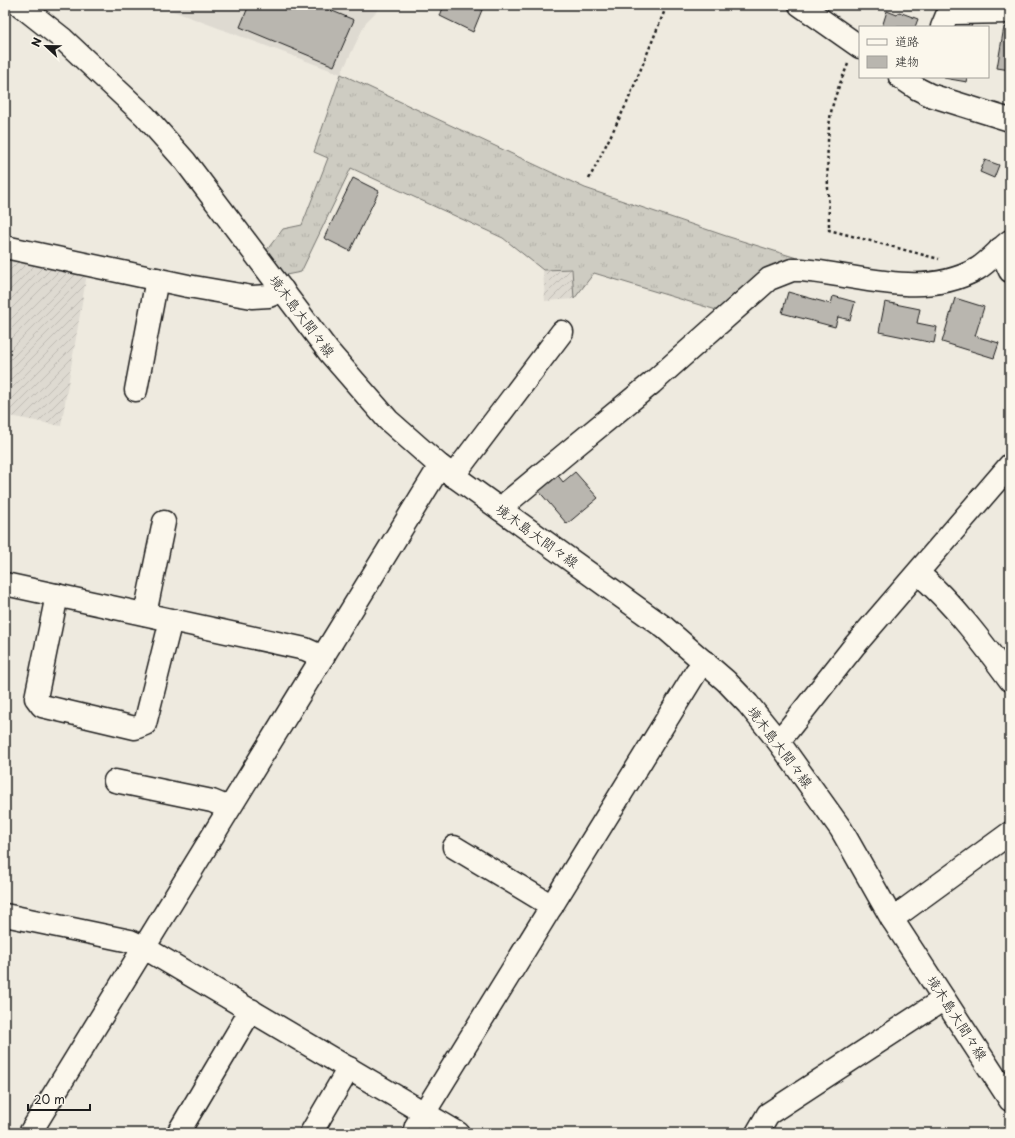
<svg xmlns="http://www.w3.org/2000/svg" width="1015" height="1138" font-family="'Playpen Sans','Klee One',sans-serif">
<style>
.built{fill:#dedad1}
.industrial{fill:url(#industrial-furrows)}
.grass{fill:url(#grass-tufts);stroke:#75746f}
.building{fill:#b9b6af;stroke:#1c1c1c}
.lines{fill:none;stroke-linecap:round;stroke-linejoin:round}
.minor-casing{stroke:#1c1c1c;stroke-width:25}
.major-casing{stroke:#1c1c1c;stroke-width:25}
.path{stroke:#1c1c1c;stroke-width:2.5;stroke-dasharray:3 3;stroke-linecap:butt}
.minor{stroke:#fbf7ec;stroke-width:22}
.major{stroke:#fbf7ec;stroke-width:22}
.labels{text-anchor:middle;stroke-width:4;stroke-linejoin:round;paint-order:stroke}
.street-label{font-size:14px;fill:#1c1c1c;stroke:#fbf7ec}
</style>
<defs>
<pattern id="industrial-furrows" width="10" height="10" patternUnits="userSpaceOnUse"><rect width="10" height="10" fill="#dedad1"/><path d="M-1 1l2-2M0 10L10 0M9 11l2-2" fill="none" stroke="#bebab3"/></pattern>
<pattern id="grass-tufts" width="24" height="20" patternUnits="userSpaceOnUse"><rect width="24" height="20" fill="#ceccc2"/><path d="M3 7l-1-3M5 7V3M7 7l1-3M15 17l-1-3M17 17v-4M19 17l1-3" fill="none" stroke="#b0afa6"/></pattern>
</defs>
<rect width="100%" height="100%" fill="#eeeadf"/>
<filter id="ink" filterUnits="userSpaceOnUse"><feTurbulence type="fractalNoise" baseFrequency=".025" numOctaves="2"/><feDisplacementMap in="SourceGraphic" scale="8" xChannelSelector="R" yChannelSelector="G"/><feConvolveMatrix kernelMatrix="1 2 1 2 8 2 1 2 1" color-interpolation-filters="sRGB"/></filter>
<g filter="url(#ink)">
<path class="built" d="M 157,5 L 383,5 L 366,22 L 341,74 Z"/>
<g class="industrial">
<path d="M 5,256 L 87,273 L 61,426 L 5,415 Z"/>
<path d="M 572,269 L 574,299 L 545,301 L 543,270 Z"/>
</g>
<path class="grass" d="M 341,74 L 585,188 L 726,236 L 813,263 L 723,312 L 594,273 L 574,299 L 572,269 L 543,270 L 503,238 L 351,168 L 301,272 L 286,275 L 266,251 L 283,229 L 302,225 L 328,158 L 314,152 Z"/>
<g class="building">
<path d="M 249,5 L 318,5 L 354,20 L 334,66 L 240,27 Z"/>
<path d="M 444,5 L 484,5 L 473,32 L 440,16 Z"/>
<rect x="891" y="5" width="31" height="1"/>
<path d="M 887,11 L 897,15 L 899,12 L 918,19 L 915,27 L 882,27 Z"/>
<path d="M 954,22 L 972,25 L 971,27 L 954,27 Z"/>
<path d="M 1004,27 L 1010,28 L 1010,70 L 997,68 Z"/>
<path d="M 944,77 L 968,77 L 967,82 L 944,78 Z"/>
<path d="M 985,160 L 999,165 L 994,178 L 980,172 Z"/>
<path d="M 353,178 L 379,191 L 350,251 L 324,238 Z"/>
<path d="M 788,292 L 831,304 L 833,296 L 855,302 L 850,320 L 838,317 L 835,327 L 782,313 Z"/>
<path d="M 955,298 L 984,307 L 975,336 L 999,343 L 994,358 L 942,342 Z"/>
<path d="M 885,302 L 920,309 L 917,323 L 937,327 L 934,343 L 879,332 Z"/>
<path d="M 575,472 L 598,498 L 567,524 L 537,489 L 556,473 L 563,482 Z"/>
</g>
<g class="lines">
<defs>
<g id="minor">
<path d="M 800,5 L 860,47"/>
<path d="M 942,27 L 947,15 L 954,13 L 1010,12"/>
<path d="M 900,77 L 918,89 L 930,95 L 1010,120"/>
<path d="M 5,247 L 188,286 L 252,297 L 269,296 L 283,290"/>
<path d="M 1000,249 L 1010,271"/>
<path d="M 136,390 L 157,279"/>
<path d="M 453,476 L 562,332"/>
<path d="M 501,510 L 509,501 L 568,452 L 652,383 L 769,279 L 792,270 L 802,270 C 860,275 922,300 977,269 C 989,262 999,249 1010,241"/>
<path d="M 918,573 C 953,603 983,643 1010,680"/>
<path d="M 5,584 L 305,649 L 323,657"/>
<path d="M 57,595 L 36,698 L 42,706 L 135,728 L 145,724 L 171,620"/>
<path d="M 145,614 L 164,522"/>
<path d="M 778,741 L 788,730 L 855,645 L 1010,465"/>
<path d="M 115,781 L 212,801 L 229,808"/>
<path d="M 454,847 L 552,906"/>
<path d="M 5,915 L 130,941 L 143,947 L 458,1133"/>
<path d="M 892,919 L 1010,833"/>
<path d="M 30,1133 L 440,466"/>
<path d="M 178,1133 L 251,1010"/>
<path d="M 311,1133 L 349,1068"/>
<path d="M 414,1133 L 416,1126 L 696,672 L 705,662"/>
<path d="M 757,1133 L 768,1114 L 944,999"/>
</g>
<path id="major" d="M 20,5 L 63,39 L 145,116 L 185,161 L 329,352 L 388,420 L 440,466 L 665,628 L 726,681 L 748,704 L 778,741 L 841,829 L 892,919 L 1010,1100"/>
</defs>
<use href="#minor" class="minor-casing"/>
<use href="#major" class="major-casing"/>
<g class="path">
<path d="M 848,64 C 841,81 832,101 830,119 C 825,156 829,194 829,230 L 939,259"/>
<path d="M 589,179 L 627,103 L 667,5"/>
</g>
<use href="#minor" class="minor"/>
<use href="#major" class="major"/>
</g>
</g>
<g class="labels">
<g class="street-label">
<text transform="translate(302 316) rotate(53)" y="5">境木島大間々線</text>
<text transform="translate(537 536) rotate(36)" y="5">境木島大間々線</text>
<text transform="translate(780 747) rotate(53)" y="5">境木島大間々線</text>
<text transform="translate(957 1018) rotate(57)" y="5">境木島大間々線</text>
</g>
</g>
<rect width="1015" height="1138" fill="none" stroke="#fbf7ec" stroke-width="20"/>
<rect x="10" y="10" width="995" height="1118" fill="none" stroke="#1c1c1c" stroke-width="1.5" filter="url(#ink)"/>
<rect x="859" y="26" width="130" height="52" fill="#fbf7ec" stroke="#a29f99"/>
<rect x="867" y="39" width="20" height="6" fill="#fbf7ec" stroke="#a29f99"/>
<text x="895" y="46" font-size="12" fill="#1c1c1c">道路</text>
<rect x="867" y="56" width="20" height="12" fill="#b9b6af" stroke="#a29f99"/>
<text x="895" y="66" font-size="12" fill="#1c1c1c">建物</text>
<g transform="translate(46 46) rotate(292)" stroke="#fbf7ec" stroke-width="3" paint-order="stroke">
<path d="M0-3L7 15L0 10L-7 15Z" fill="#1c1c1c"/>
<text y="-6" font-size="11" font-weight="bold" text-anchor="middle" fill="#1c1c1c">N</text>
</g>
<path d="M28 1104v6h62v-6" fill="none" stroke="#1c1c1c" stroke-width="2"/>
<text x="34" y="1104" font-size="12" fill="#1c1c1c" stroke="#fbf7ec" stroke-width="3" paint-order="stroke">20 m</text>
</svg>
